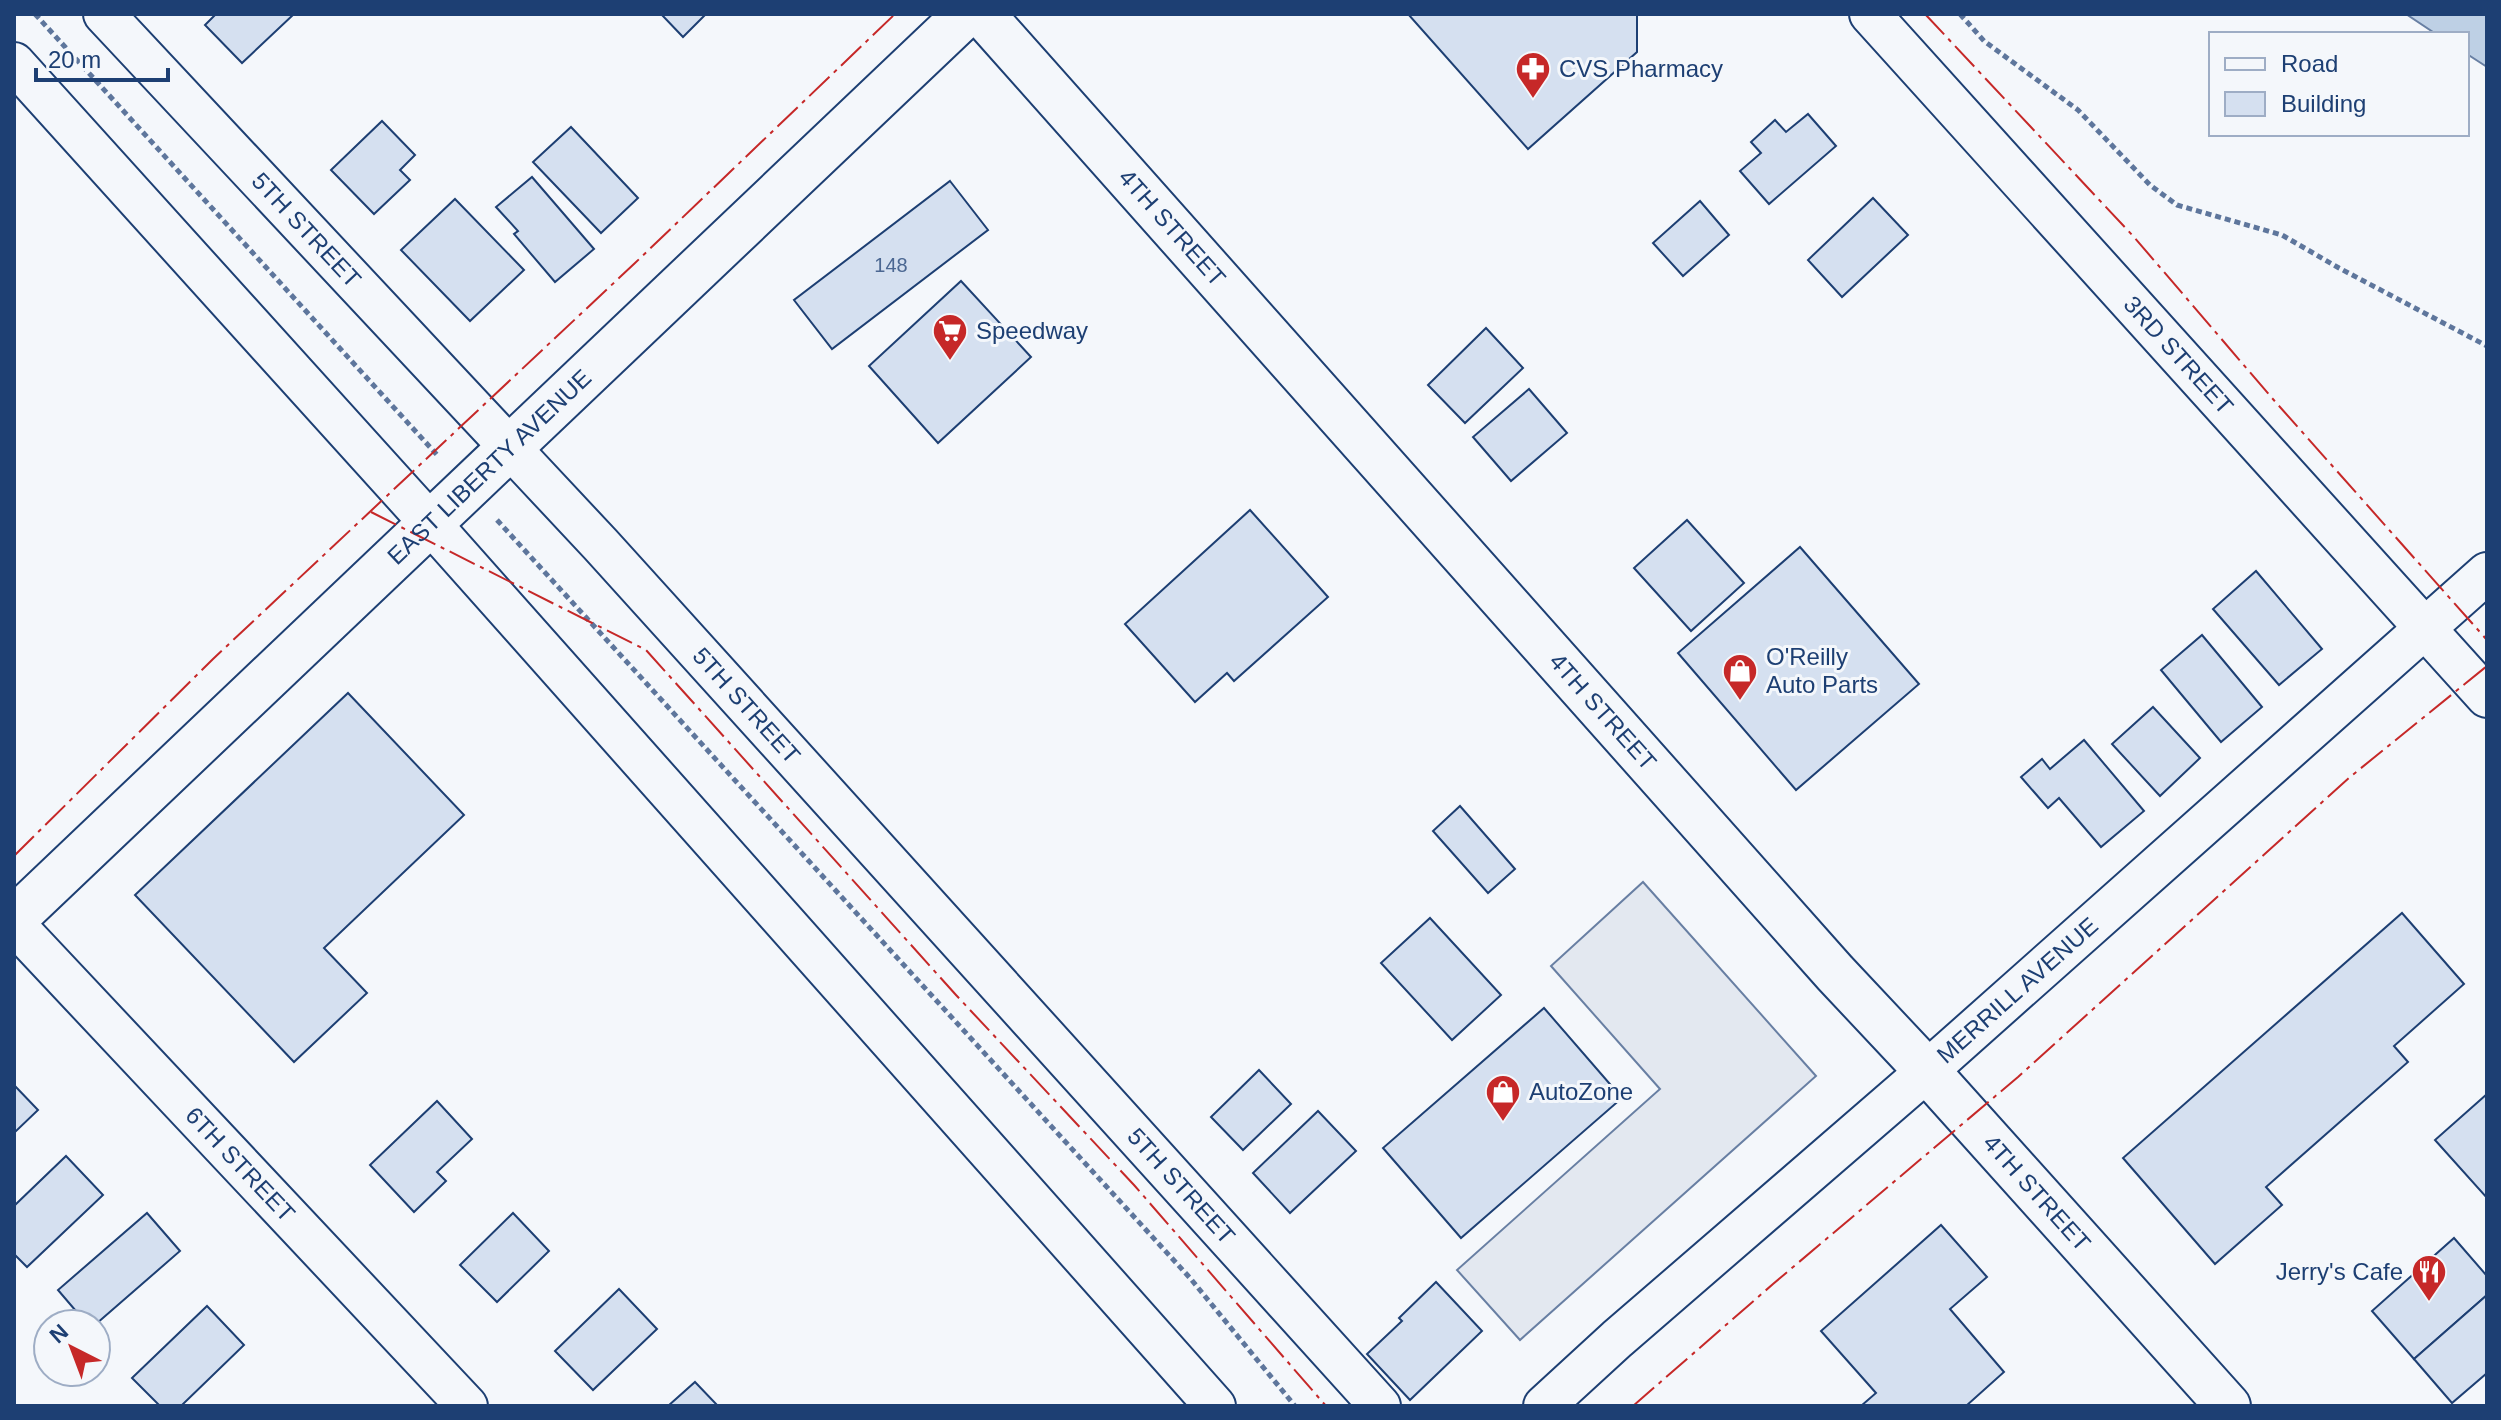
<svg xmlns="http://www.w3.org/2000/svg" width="2501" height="1420" font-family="Helvetica,sans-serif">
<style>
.parking{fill:#e3e8f0;stroke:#687fa3;stroke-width:2}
.water{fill:#bed0e5;stroke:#687fa3;stroke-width:2}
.building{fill:#d5e0f0;stroke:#1d3f73;stroke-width:2}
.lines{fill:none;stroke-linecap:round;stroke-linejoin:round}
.minor-casing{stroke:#1d3f73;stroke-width:44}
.primary-casing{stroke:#1d3f73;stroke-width:48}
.path{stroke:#5e769c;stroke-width:5;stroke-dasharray:6 4;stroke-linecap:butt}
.minor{stroke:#f4f7fb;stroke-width:40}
.primary{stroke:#f4f7fb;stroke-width:44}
.power{stroke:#c62828;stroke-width:2;stroke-dasharray:28 6 4 6;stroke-linecap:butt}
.labels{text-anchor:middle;stroke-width:6;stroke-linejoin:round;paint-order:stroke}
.number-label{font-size:20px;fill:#4b6792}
.poi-label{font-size:24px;fill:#1d3f73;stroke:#f4f7fb;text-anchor:start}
.street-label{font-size:24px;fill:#1d3f73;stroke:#f4f7fb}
</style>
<rect width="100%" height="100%" fill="#f4f7fb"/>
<path class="parking" d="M 1643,882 L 1816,1076 L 1520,1340 L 1457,1270 L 1660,1089 L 1551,966 Z"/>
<path class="water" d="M 2406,14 L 2487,14 L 2487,67 L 2467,54 L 2467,34 L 2436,34 Z"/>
<g class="building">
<path d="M 216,14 L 294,14 L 242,63 L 205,25 Z"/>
<path d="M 661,14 L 706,14 L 683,37 Z"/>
<path d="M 1408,14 L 1637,14 L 1637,52 L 1528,149 Z"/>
<path d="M 1808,114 L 1836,146 L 1769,204 L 1740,171 L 1761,153 L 1751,142 L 1775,120 L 1786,132 Z"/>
<path d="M 382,121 L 415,155 L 400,170 L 410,180 L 374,214 L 331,170 Z"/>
<path d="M 571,127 L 638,198 L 601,233 L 533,162 Z"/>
<path d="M 532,177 L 594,249 L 555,282 L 514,234 L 518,231 L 496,207 Z"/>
<path d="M 950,181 L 988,230 L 832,349 L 794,300 Z"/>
<path d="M 1873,198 L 1908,235 L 1842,297 L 1808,260 Z"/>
<path d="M 455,199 L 524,270 L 470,321 L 401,250 Z"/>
<path d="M 1700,201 L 1729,235 L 1683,276 L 1653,243 Z"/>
<path d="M 961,281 L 1031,357 L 938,443 L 869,366 Z"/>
<path d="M 1486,328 L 1523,368 L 1465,423 L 1428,385 Z"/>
<path d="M 1529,389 L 1567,433 L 1511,481 L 1473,437 Z"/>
<path d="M 1250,510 L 1328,597 L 1234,681 L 1227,673 L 1195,702 L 1125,624 Z"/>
<path d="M 1687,520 L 1744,583 L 1691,631 L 1634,568 Z"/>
<path d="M 1800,547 L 1919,684 L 1796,790 L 1678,653 Z"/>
<path d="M 2256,571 L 2322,649 L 2279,685 L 2213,609 Z"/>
<path d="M 2202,635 L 2262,707 L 2221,742 L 2161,670 Z"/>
<path d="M 348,693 L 464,815 L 324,948 L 367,993 L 294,1062 L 135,895 Z"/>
<path d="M 2153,707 L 2200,758 L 2160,796 L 2112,744 Z"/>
<path d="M 2084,740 L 2144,811 L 2101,847 L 2059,798 L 2048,808 L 2021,777 L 2042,759 L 2050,769 Z"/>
<path d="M 1460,806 L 1515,869 L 1488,893 L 1433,831 Z"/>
<path d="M 2402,913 L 2464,984 L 2394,1046 L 2408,1062 L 2266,1187 L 2282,1205 L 2215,1264 L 2123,1158 Z"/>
<path d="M 1430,918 L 1501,995 L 1452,1040 L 1381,963 Z"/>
<path d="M 1544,1008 L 1622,1098 L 1461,1238 L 1383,1148 Z"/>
<path d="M 1259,1070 L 1291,1104 L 1243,1150 L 1211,1117 Z"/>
<path d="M 14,1085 L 38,1110 L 14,1133 Z"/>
<path d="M 2487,1094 L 2487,1198 L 2435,1140 Z"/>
<path d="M 437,1101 L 472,1139 L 437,1172 L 446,1181 L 414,1212 L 370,1165 Z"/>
<path d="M 1318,1111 L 1356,1151 L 1290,1213 L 1253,1173 Z"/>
<path d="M 66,1156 L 103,1195 L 27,1267 L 14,1254 L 14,1206 Z"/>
<path d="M 147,1213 L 180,1251 L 96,1324 L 87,1324 L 58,1290 Z"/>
<path d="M 513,1213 L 549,1251 L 497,1302 L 460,1265 Z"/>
<path d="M 1941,1225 L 1987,1277 L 1950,1309 L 2004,1372 L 1966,1406 L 1861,1406 L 1876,1393 L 1821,1331 Z"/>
<path d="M 2454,1238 L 2487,1276 L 2487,1295 L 2414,1359 L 2372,1311 Z"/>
<path d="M 1436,1282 L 1482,1331 L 1410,1400 L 1367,1354 L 1402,1321 L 1399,1318 Z"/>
<path d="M 619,1289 L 657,1329 L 593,1390 L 555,1351 Z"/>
<path d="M 2487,1295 L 2487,1373 L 2452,1403 L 2414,1359 Z"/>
<path d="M 207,1306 L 244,1345 L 181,1406 L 160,1406 L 132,1378 Z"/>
<path d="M 695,1382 L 718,1406 L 668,1406 Z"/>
</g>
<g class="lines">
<defs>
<g id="minor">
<path id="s1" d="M 104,14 L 601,545 L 1380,1406"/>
<path id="s2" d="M 1870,14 L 2487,697"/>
<path d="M 14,63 L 430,523 L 1215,1406"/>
<path id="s3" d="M 14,924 L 467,1406"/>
<path id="s4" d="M 1544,1406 L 1617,1339 L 1927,1071 L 2487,573"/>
</g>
<g id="primary">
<path id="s5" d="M 982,14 L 1835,973 L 1927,1071 L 2228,1406"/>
<path id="s6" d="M 14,919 L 966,14"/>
</g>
</defs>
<use href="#minor" class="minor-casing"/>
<use href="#primary" class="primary-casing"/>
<g class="path">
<path d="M 35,14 L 439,457"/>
<path d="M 1960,14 L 1984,41 L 2078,110 L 2150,185 L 2177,205 L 2282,235 L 2339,268 L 2487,346"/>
<path d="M 497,520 L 1190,1278 L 1295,1406"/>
</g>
<use href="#minor" class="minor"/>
<use href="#primary" class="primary"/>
<g class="power">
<path d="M 1925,14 L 2134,237 L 2272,398 L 2487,640"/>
<path d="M 371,512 L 646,650 L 956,995 L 1134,1185 L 1326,1406"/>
<path d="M 14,856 L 213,659 L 635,263 L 895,14"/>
<path d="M 1633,1406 L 1773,1284 L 2018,1077 L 2350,777 L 2487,666"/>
</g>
</g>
<defs>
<symbol id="pharmacy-pin" viewBox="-11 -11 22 30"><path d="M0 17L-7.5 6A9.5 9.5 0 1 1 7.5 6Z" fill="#c62828" stroke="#f4f7fb"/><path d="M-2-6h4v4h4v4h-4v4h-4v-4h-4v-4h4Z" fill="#fff"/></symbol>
<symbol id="supermarket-pin" viewBox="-11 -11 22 30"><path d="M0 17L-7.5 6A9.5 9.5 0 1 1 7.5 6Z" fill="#c62828" stroke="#f4f7fb"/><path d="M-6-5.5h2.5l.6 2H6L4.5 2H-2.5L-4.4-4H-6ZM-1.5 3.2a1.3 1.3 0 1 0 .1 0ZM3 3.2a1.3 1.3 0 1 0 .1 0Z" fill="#fff"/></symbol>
<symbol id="shop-pin" viewBox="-11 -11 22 30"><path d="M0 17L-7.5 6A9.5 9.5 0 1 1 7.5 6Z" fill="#c62828" stroke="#f4f7fb"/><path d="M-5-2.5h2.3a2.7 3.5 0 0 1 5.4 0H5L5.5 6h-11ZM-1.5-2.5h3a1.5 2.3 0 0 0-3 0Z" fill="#fff"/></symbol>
<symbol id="restaurant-pin" viewBox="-11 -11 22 30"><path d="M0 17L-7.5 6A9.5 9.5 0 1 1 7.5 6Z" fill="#c62828" stroke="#f4f7fb"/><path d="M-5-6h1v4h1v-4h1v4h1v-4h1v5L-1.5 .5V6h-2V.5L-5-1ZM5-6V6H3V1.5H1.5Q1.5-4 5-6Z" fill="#fff"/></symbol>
</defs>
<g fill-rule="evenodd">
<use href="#pharmacy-pin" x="1513" y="49" width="40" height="54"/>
<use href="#supermarket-pin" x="930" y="311" width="40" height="54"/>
<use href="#shop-pin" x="1720" y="651" width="40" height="54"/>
<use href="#shop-pin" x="1483" y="1072" width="40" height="54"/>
<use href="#restaurant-pin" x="2409" y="1252" width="40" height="54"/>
</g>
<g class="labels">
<g class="number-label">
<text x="891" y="272">148</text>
</g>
<g class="poi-label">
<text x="1559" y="77">CVS Pharmacy</text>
<text x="976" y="339">Speedway</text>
<text x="1766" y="665">O'Reilly<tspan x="1766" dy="28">Auto Parts</tspan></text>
<text x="1529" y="1100">AutoZone</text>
<text x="2403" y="1280" text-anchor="end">Jerry's Cafe</text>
</g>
<g class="street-label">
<text dy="8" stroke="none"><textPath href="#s5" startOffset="286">4TH STREET</textPath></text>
<text dy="8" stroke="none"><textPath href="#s1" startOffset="296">5TH STREET</textPath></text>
<text dy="8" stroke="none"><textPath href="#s2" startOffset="460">3RD STREET</textPath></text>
<text dy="8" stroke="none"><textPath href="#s6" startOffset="656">EAST LIBERTY AVENUE</textPath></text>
<text dy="8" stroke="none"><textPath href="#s1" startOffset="944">5TH STREET</textPath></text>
<text dy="8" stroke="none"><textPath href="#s5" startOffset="934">4TH STREET</textPath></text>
<text dy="8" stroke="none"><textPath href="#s4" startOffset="630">MERRILL AVENUE</textPath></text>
<text dy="8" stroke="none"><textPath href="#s3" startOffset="330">6TH STREET</textPath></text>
<text dy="8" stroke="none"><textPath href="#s1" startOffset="1592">5TH STREET</textPath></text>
<text dy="8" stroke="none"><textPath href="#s5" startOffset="1582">4TH STREET</textPath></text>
</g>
</g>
<rect width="2501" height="1420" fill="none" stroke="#1d3f73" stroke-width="32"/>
<rect x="2209" y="32" width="260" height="104" fill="#f4f7fb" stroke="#9eadc5" stroke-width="2"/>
<rect x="2225" y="58" width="40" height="12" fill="#f4f7fb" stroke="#9eadc5" stroke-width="2"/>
<text x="2281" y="72" font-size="24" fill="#1d3f73">Road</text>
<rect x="2225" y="92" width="40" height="24" fill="#d5e0f0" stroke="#9eadc5" stroke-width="2"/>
<text x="2281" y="112" font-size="24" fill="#1d3f73">Building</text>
<g transform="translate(72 1348) rotate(318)"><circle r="38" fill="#f4f7fb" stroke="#9eadc5" stroke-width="2"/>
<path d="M0-6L14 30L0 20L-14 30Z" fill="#c62828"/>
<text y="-12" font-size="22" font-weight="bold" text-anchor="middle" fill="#1d3f73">N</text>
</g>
<path d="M36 68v12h132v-12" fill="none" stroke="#1d3f73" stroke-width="4"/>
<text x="48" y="68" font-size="24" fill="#1d3f73" stroke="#f4f7fb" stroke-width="6" paint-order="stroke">20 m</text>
</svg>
